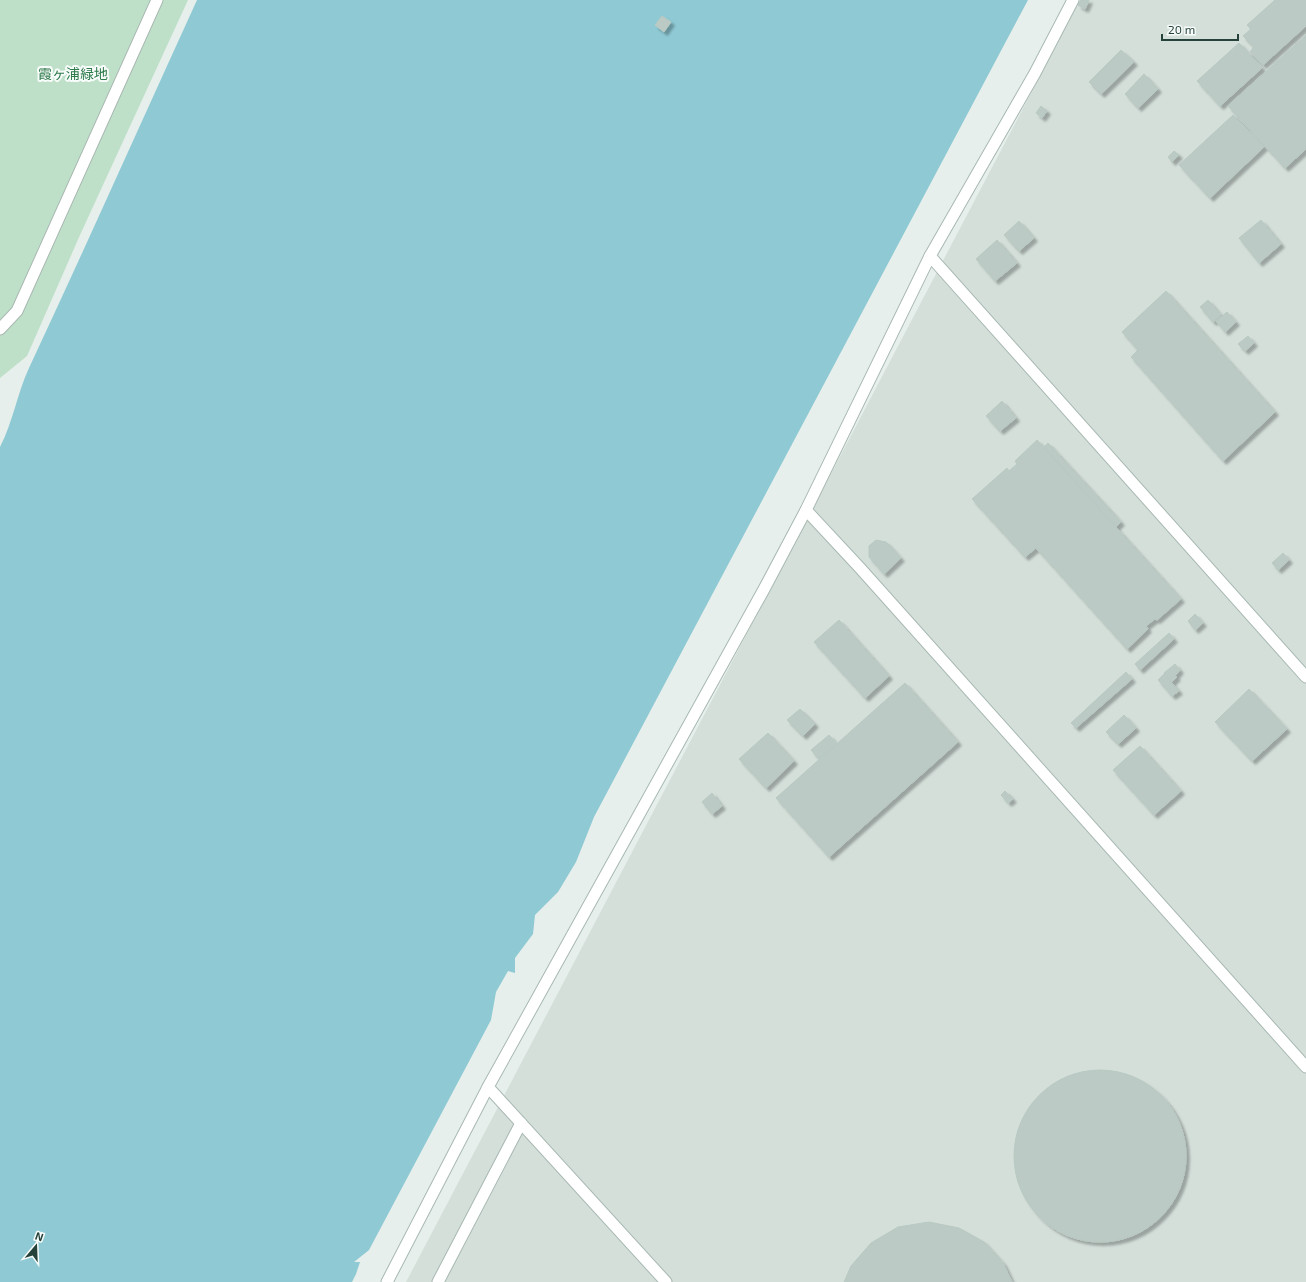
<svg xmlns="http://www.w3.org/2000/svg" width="1306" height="1282" font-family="'Exo 2','Noto Sans JP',sans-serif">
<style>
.built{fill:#d4dfda}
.green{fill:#bfe0c8}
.water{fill:#8ec9d4}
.building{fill:#bbcac4;stroke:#b8c9c2;filter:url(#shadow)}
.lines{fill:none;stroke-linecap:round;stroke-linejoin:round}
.lane-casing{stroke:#a8b8b2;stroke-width:13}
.lane{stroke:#fff;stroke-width:11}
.labels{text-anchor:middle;stroke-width:4;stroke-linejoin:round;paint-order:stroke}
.park-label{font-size:14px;fill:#2d7a4b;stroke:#f7fbf9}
</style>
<defs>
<filter id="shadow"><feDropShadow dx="3.5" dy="3.5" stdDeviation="1" flood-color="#0004"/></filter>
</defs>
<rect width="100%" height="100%" fill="#e6efeb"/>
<path class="built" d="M 1080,0 L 1306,0 L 1306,1282 L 406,1282 Z"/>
<path class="green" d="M 0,0 L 188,0 L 80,235 L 27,356 L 0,378 Z"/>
<path class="water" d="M 197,0 L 1028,0 L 594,817 L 576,862 L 558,892 L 535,915 L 533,934 L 515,958 L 515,973 L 508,971 L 496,992 L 491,1020 L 369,1250 L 354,1262 L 360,1262 L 356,1274 L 352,1282 L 0,1282 L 0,447 C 13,422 17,394 29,368 C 86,246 141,123 197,0 Z"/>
<g class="building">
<path d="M 1081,0 L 1089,0 L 1085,9 L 1078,5 Z"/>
<path d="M 1275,0 L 1306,0 L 1306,26 L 1263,65 L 1250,52 L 1254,47 L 1243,36 L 1251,29 L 1247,25 Z"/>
<path d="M 662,16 L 671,22 L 664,32 L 655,25 Z"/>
<path d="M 1306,35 L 1306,149 L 1285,168 L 1228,106 Z"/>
<path d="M 1239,43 L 1262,68 L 1220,106 L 1197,81 Z"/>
<path d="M 1121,50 L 1134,62 L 1101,94 L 1089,82 Z"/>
<path d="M 1144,74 L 1158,89 L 1138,108 L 1125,94 Z"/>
<path d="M 1041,106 L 1047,111 L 1042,118 L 1036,113 Z"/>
<path d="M 1233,115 L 1264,147 L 1210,198 L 1179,165 Z"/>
<path d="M 1174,151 L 1179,155 L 1172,162 L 1168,157 Z"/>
<path d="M 1261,220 L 1281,244 L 1259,263 L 1239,238 Z"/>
<path d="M 1019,221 L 1034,238 L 1019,251 L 1004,235 Z"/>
<path d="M 997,240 L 1017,263 L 995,281 L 976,259 Z"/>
<path d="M 1166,291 L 1275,412 L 1223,461 L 1131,357 L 1138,350 L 1122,332 Z"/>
<path d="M 1208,300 L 1221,315 L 1213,322 L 1200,307 Z"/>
<path d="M 1227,312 L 1236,322 L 1225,332 L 1216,321 Z"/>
<path d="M 1248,336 L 1254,343 L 1245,351 L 1238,344 Z"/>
<path d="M 1002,401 L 1016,418 L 1000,431 L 986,416 Z"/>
<path d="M 1037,440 L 1181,599 L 1157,620 L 1155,619 L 1146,626 L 1148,629 L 1127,649 L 1036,548 L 1025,557 L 972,499 L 1007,468 L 1009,471 L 1017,464 L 1015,461 Z"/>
<path d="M 1048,443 L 1121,522 L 1116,527 L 1044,447 Z"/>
<path d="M 876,540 L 886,542 L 901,558 L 884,574 L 869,557 L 869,546 Z"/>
<path d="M 1283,553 L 1289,560 L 1278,570 L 1272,563 Z"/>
<path d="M 1195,614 L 1203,623 L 1195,630 L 1188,621 Z"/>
<path d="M 839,620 L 889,676 L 865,698 L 814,642 Z"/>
<path d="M 1169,633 L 1174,639 L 1140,670 L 1135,664 Z"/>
<path d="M 1175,664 L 1180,670 L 1175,676 L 1177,677 L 1172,682 L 1164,673 Z"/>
<path d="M 1126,672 L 1132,679 L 1076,728 L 1071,723 Z"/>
<path d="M 1164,674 L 1179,691 L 1172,696 L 1158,680 Z"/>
<path d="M 905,683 L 958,742 L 829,857 L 776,798 Z"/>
<path d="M 1249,689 L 1287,729 L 1252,761 L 1215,722 Z"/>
<path d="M 800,709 L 815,724 L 803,736 L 787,720 Z"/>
<path d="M 1124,715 L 1136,728 L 1118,744 L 1106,732 Z"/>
<path d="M 768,733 L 794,761 L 766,788 L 739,759 Z"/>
<path d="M 829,735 L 837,744 L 819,759 L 811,750 Z"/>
<path d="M 1140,746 L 1181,791 L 1154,815 L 1113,770 Z"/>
<path d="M 1005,791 L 1013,799 L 1008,803 L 1001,795 Z"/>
<path d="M 712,793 L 722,806 L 712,814 L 702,802 Z"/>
<circle cx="1100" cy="1156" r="86"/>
<path d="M 929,1222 L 959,1228 L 984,1242 L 1003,1263 L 1012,1282 L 844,1282 L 851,1266 L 871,1243 L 898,1227 Z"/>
</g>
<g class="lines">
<defs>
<g id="lane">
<path d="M 930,256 L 1306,677"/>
<path d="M 0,329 L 17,311 L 157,0"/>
<path d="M 806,510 L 860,568 L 1306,1067"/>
<path d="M 488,1087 L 666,1282"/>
<path d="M 387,1282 L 488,1087 L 763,591 L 806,510 L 930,256 L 1035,73 L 1073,0"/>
<path d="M 438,1282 L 521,1123"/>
</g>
</defs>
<use href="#lane" class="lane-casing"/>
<use href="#lane" class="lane"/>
</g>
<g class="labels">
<g class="park-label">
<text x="73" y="79">霞ヶ浦緑地</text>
</g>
</g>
<g transform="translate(36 1246) rotate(19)" stroke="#f7fbf9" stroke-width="3" paint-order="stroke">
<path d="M0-3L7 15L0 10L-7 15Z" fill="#24423a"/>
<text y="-6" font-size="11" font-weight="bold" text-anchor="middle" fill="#24423a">N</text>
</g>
<path d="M1162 34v6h76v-6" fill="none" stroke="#24423a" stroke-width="2"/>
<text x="1168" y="34" font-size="12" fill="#24423a" stroke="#f7fbf9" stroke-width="3" paint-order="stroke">20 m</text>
</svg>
